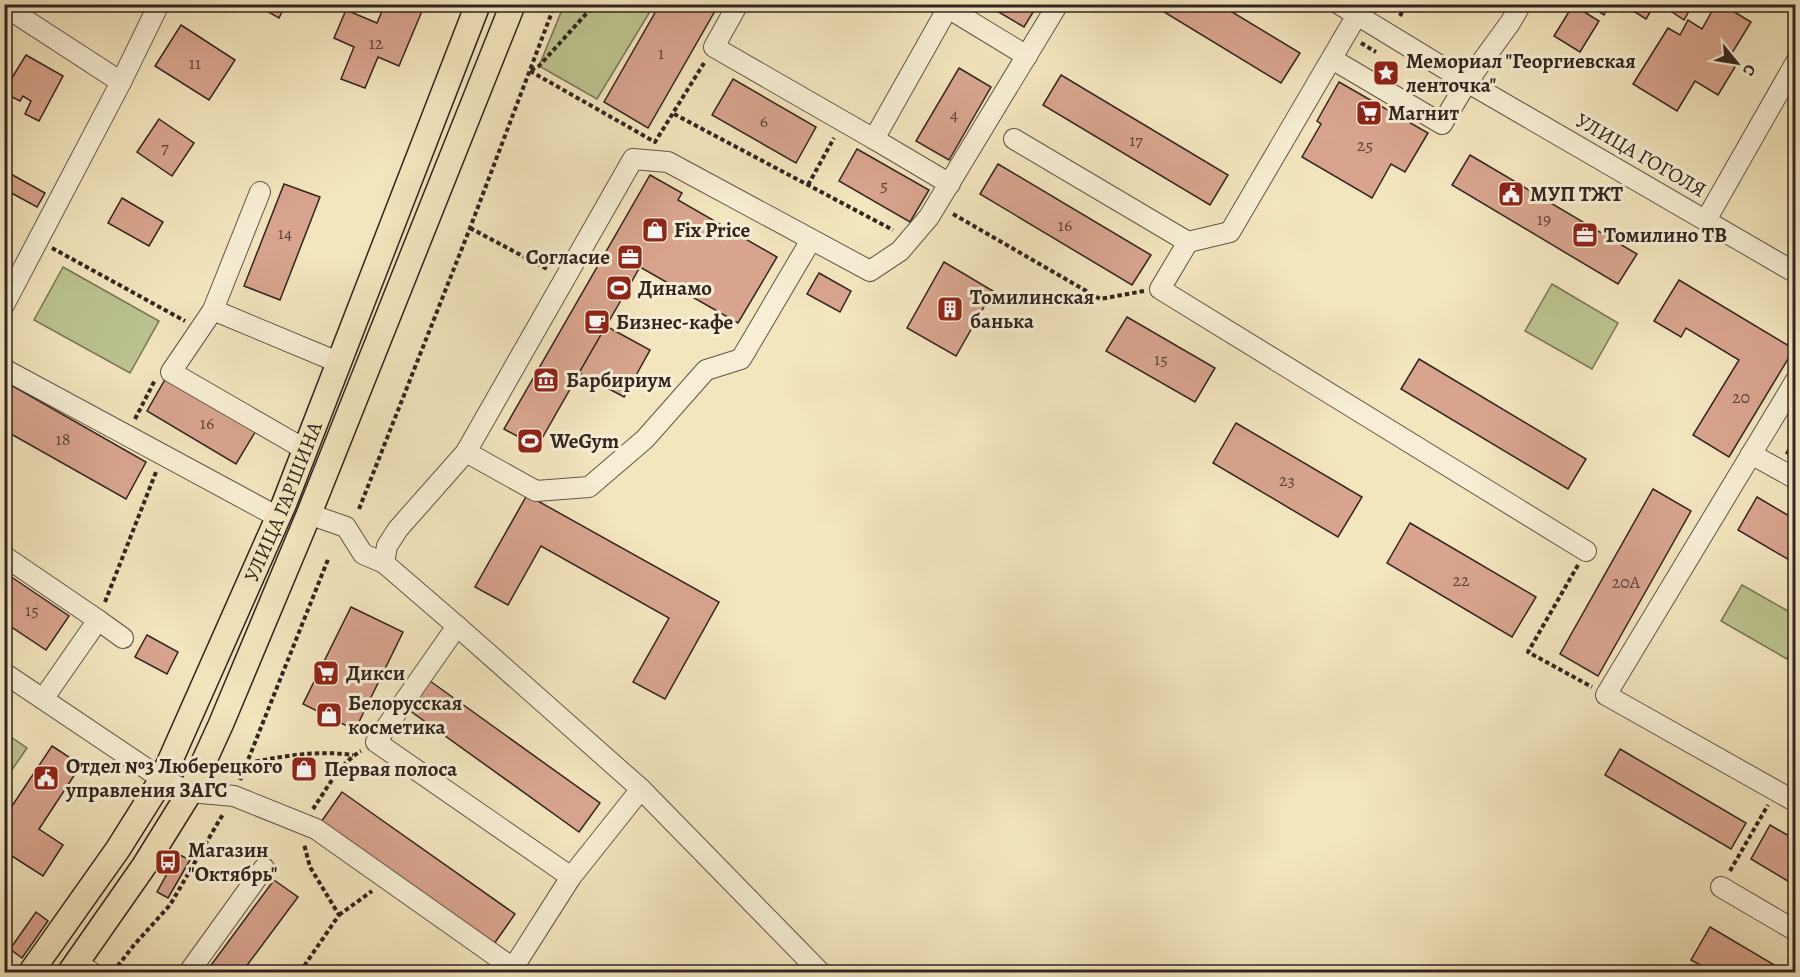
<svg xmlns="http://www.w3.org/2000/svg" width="1800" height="977" font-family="Alegreya,serif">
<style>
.green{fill:#bcc490;stroke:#777458;stroke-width:1.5}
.building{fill:#d8a48e;stroke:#322520;stroke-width:1.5}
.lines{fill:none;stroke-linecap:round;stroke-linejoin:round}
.minor-casing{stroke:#625548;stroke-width:22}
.major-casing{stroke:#322520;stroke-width:27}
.path{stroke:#322520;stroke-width:4;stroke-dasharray:4.5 3;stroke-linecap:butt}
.minor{stroke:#f7eed5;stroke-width:20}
.major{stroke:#f3e5be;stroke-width:24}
.labels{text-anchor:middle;stroke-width:6;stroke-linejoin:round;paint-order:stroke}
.number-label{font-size:18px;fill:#5c453c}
.poi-label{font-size:21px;font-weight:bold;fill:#322520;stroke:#f7eed5;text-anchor:start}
.street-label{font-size:21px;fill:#322520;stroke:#f7eed5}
</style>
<rect width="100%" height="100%" fill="#f3e5be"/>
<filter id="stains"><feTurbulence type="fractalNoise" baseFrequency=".00333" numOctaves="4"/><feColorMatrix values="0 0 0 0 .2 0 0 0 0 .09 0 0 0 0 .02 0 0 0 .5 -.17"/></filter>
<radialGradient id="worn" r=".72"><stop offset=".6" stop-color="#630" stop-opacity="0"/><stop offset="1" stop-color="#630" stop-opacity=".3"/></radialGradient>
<g class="green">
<path d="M 564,5 L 654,5 L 597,99 L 539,66 Z"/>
<path d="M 63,267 L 159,321 L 130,373 L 34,320 Z"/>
<path d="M 1552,284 L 1618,323 L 1592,369 L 1525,331 Z"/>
<path d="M 1742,585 L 1795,615 L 1795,643 L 1787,659 L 1721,621 Z"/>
<path d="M 5,733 L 27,748 L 5,780 Z"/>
</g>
<g class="building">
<path d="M 254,4 L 286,4 L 279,18 Z"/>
<path d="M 385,4 L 405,4 L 422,11 L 399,66 L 378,57 L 365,88 L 341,79 L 354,47 L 334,38 L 346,10 L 377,23 Z"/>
<path d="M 660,4 L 719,4 L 648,128 L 604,102 Z"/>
<path d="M 992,4 L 1038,4 L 1024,27 L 990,7 Z"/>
<path d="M 1151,4 L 1219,4 L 1300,53 L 1281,83 Z"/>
<path d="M 1587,4 L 1610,4 L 1604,15 Z"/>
<path d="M 1622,4 L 1655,4 L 1646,19 Z"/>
<path d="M 1660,4 L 1693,4 L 1684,20 Z"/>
<path d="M 1716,4 L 1721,4 L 1751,22 L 1727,61 L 1735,67 L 1718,95 L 1695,81 L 1677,111 L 1633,84 L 1668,28 L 1680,35 L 1688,20 L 1702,29 Z"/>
<path d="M 1573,5 L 1599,21 L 1580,52 L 1554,36 Z"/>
<path d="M 181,25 L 235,60 L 209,100 L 155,66 Z"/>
<path d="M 26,55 L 63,76 L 39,121 L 25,114 L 31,101 L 23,96 L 20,101 L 4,93 L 4,78 L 10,81 Z"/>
<path d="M 959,68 L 991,87 L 949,160 L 916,141 Z"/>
<path d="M 1061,75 L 1228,175 L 1210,205 L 1043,105 Z"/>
<path d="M 733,79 L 816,127 L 796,163 L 712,115 Z"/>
<path d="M 1339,82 L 1428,133 L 1405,172 L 1391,164 L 1372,198 L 1302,157 L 1321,124 L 1317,121 Z"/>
<path d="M 159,119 L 194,143 L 172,176 L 137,152 Z"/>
<path d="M 857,149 L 929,190 L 910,222 L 839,181 Z"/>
<path d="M 1470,155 L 1637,254 L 1618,284 L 1452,185 Z"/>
<path d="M 998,164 L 1151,255 L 1132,285 L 980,194 Z"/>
<path d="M 9,173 L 45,193 L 37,207 L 4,189 L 4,181 Z"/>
<path d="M 650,175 L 682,193 L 678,200 L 777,257 L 738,323 L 640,267 L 537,447 L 504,429 Z"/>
<path d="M 284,184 L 320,197 L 280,300 L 244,286 Z"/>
<path d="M 122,198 L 163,222 L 149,246 L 108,223 Z"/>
<path d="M 944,262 L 993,291 L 956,356 L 907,328 Z"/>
<path d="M 819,273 L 851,291 L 840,312 L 807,294 Z"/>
<path d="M 1679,280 L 1794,349 L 1729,457 L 1693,435 L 1739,360 L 1686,328 L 1681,337 L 1654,321 Z"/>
<path d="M 1127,317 L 1215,368 L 1195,402 L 1106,351 Z"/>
<path d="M 606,326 L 650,350 L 624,397 L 579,373 Z"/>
<path d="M 1419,359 L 1586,459 L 1568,489 L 1401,389 Z"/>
<path d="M 167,376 L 257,429 L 236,464 L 147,411 Z"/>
<path d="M 11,385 L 146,462 L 126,499 L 4,430 L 4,397 Z"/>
<path d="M 1236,423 L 1362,497 L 1338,537 L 1213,463 Z"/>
<path d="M 1796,437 L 1796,458 L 1786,453 Z"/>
<path d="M 1653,489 L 1691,511 L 1598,676 L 1560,654 Z"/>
<path d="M 527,495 L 719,602 L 665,699 L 633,682 L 669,618 L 541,546 L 508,605 L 475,587 Z"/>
<path d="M 1757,497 L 1796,520 L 1796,564 L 1738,530 Z"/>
<path d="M 1410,523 L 1536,597 L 1512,637 L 1387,563 Z"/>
<path d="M 4,572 L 69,616 L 46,650 L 4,622 Z"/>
<path d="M 351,607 L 403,632 L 355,730 L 303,704 Z"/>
<path d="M 147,635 L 178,652 L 167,674 L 135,657 Z"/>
<path d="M 430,681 L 600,803 L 579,832 L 409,710 Z"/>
<path d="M 52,746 L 81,765 L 39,829 L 63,845 L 43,876 L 4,851 L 4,818 Z"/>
<path d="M 1620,749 L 1746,823 L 1731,849 L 1605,775 Z"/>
<path d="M 342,792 L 515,914 L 494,944 L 321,822 Z"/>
<path d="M 1770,825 L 1796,840 L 1796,886 L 1751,859 Z"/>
<path d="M 178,854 L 190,860 L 168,898 L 157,892 Z"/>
<path d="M 274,880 L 298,897 L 242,972 L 206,972 Z"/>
<path d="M 36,912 L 48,921 L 22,958 L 10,949 Z"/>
<path d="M 1710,927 L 1786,972 L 1713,972 L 1691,960 Z"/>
</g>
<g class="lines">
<defs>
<g id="minor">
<path d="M 738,4 L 714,47 L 874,139 L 950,4"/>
<path d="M 1339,4 L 1467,82 L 1796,273"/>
<path d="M 4,6 L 121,82"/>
<path d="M 948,8 L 1027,56"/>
<path d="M 1357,15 L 1230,232 L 1188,242 L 1160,289 L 1586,551"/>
<path d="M 1332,59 L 1442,124 L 1467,82 L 1510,23 L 1521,4"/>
<path d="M 874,139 L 950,184"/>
<path d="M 1014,139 L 1188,242"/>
<path d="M 260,192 L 213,310 L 171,372 L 306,450"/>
<path d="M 1706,220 L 1796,62"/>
<path d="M 4,305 L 121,82 L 159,4"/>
<path d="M 213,310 L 340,363"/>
<path d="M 4,369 L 278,517"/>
<path d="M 1796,380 L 1606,695 L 1796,802"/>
<path d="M 466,452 L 536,491 L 589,487 L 645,439 L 706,370 L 741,359 L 811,240"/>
<path d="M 1751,454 L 1796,479"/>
<path d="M 309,514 L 346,527 L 363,554 L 384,563 L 457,626 L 641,789 L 820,972"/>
<path d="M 4,556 L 98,620 L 43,699"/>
<path d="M 384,563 L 387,546 L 398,529 L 466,452 L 633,159 L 668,162 L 870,271 L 900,251 L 929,217 L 1058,4"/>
<path d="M 98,620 L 123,638"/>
<path d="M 457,626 L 376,742 L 571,877"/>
<path d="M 4,673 L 162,779 L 190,792 L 234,796 L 316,829 L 513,968 L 571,877 L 641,789"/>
<path d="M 1721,887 L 1796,931"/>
<path d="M 77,963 L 91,972"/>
<path d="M 189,972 L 264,868"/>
</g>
<g id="major">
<path id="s1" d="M 31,972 L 118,849 L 162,779 L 284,504 L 478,4"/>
<path d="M 70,972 L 144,866 L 190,792 L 221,724 L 309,514 L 513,4"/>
</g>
</defs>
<use href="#minor" class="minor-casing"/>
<use href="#major" class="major-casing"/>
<g class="path">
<path d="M 1400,16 L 1406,4"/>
<path d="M 1361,43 L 1376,52"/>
<path d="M 531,70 L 539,66 L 595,4"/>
<path d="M 530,71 L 655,142 L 704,63"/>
<path d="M 674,114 L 893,230"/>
<path d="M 808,185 L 834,138"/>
<path d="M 953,214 L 1100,299 L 1144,291"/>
<path d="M 470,228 L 549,270"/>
<path d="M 52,248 L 185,321"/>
<path d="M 135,419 L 155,380"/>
<path d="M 359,509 L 470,228 L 555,4"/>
<path d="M 1578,565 L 1528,652 L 1592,687"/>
<path d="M 105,602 L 156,472"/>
<path d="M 248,763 C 284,756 316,750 353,755"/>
<path d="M 240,780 L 329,557"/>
<path d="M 313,809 C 326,790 340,763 361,751"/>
<path d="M 1730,871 L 1768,805"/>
<path d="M 339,915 L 372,891"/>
<path d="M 113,972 L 134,945 L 170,905 L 223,814"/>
<path d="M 300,972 L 339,915 L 310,867 L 304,844"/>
</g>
<use href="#minor" class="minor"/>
<use href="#major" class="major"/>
</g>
<defs>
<symbol id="sight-square" viewBox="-11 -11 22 22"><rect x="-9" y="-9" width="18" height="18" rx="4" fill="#8f2418" stroke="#f7eed5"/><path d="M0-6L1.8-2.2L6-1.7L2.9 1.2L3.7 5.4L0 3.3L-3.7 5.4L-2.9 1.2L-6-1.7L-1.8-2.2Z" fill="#fff"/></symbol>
<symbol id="supermarket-square" viewBox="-11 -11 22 22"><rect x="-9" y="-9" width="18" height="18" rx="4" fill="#8f2418" stroke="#f7eed5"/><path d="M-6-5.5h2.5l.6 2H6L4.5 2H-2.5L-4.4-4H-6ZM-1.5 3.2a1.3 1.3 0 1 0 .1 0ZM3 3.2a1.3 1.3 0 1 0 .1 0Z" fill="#fff"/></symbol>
<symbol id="civic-square" viewBox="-11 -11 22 22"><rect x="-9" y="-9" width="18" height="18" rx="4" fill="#8f2418" stroke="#f7eed5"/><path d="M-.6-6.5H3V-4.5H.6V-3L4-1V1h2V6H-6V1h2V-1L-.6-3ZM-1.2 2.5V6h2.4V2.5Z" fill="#fff"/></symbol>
<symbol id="shop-square" viewBox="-11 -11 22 22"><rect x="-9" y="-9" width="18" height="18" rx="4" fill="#8f2418" stroke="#f7eed5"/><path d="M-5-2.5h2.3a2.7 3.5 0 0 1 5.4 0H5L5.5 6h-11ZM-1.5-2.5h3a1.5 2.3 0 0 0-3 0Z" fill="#fff"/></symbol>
<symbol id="office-square" viewBox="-11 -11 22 22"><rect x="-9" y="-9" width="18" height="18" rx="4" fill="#8f2418" stroke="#f7eed5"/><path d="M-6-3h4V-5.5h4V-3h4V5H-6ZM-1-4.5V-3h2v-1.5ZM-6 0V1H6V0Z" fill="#fff"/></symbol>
<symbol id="stadium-square" viewBox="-11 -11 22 22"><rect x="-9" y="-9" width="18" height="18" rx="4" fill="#8f2418" stroke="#f7eed5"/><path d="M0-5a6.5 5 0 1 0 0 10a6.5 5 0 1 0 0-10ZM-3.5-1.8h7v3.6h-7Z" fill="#fff"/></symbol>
<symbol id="building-square" viewBox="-11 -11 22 22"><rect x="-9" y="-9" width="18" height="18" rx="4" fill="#8f2418" stroke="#f7eed5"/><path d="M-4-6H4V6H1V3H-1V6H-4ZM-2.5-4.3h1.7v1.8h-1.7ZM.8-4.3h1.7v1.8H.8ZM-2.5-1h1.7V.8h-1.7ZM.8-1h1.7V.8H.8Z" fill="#fff"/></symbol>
<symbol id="cafe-square" viewBox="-11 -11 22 22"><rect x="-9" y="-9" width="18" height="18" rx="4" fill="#8f2418" stroke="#f7eed5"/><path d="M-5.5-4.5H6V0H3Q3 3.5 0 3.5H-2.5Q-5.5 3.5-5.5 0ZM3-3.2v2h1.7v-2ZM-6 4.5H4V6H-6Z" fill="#fff"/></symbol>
<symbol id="museum-square" viewBox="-11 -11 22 22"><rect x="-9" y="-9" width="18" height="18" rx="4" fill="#8f2418" stroke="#f7eed5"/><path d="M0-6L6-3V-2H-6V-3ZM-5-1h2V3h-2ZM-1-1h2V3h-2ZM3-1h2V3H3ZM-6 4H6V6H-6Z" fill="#fff"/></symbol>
<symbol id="bus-square" viewBox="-11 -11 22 22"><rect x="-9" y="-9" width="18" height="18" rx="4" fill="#8f2418" stroke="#f7eed5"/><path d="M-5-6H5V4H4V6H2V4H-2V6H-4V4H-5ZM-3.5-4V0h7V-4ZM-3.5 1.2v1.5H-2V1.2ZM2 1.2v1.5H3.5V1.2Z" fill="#fff"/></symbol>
</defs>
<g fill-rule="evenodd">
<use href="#sight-square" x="1371" y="58" width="30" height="30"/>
<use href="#supermarket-square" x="1354" y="98" width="30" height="30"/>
<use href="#civic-square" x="1496" y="179" width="30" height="30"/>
<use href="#shop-square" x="640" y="215" width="30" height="30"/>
<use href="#office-square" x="1570" y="220" width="30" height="30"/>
<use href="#office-square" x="615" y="242" width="30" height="30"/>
<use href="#stadium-square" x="604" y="273" width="30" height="30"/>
<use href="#building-square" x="935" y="294" width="30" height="30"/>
<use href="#cafe-square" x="582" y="307" width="30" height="30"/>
<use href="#museum-square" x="531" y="365" width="30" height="30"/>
<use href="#stadium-square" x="515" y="426" width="30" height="30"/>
<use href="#supermarket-square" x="311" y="658" width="30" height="30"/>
<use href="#shop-square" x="314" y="700" width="30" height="30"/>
<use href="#shop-square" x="289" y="754" width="30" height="30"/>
<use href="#civic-square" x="31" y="763" width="30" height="30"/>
<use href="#bus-square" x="153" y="847" width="30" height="30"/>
</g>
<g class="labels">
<g class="number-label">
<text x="376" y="49">12</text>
<text x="661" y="59">1</text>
<text x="195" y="69">11</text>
<text x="954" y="120">4</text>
<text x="764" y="127">6</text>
<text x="1136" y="146">17</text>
<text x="1365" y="151">25</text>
<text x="165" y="153">7</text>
<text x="884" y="191">5</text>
<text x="1544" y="225">19</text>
<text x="1065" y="231">16</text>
<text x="285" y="239">14</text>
<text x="1161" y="365">15</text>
<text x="1741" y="403">20</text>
<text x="207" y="429">16</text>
<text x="63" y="445">18</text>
<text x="1287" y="486">23</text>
<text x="1461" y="586">22</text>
<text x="1626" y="588">20А</text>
<text x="32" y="616">15</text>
</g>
<g class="poi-label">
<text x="1406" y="68">Мемориал "Георгиевская<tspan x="1406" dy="24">ленточка"</tspan></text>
<text x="1388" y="120">Магнит</text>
<text x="1530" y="201">МУП ТЖТ</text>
<text x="674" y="237">Fix Price</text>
<text x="1604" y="242">Томилино ТВ</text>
<text x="610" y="264" text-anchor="end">Согласие</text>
<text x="638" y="295">Динамо</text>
<text x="970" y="304">Томилинская<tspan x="970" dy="24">банька</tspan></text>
<text x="616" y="329">Бизнес-кафе</text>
<text x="566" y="387">Барбириум</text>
<text x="550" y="448">WeGym</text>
<text x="346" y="680">Дикси</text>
<text x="348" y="710">Белорусская<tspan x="348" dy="24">косметика</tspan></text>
<text x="66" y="773">Отдел №3 Люберецкого<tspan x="66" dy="24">управления ЗАГС</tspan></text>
<text x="324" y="776">Первая полоса</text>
<text x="188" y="857">Магазин<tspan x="188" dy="24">"Октябрь"</tspan></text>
</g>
<g class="street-label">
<text transform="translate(1641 155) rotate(30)" y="7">УЛИЦА ГОГОЛЯ</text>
<text dy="7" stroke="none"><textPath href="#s1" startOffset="536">УЛИЦА ГАРШИНА</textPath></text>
</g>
</g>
<rect width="1800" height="977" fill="none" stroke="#f3e5be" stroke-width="24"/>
<rect x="6" y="6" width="1788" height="965" fill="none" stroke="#322520" stroke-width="3"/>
<rect x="12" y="12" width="1776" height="953" fill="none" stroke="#322520" stroke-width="1.5"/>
<g transform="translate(1737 63) rotate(120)" stroke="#f7eed5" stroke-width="4.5" paint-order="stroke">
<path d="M0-4.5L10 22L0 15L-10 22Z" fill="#322520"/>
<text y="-9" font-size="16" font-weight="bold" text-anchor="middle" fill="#322520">С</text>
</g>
<rect width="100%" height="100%" filter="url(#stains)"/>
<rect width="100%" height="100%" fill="url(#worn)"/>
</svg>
